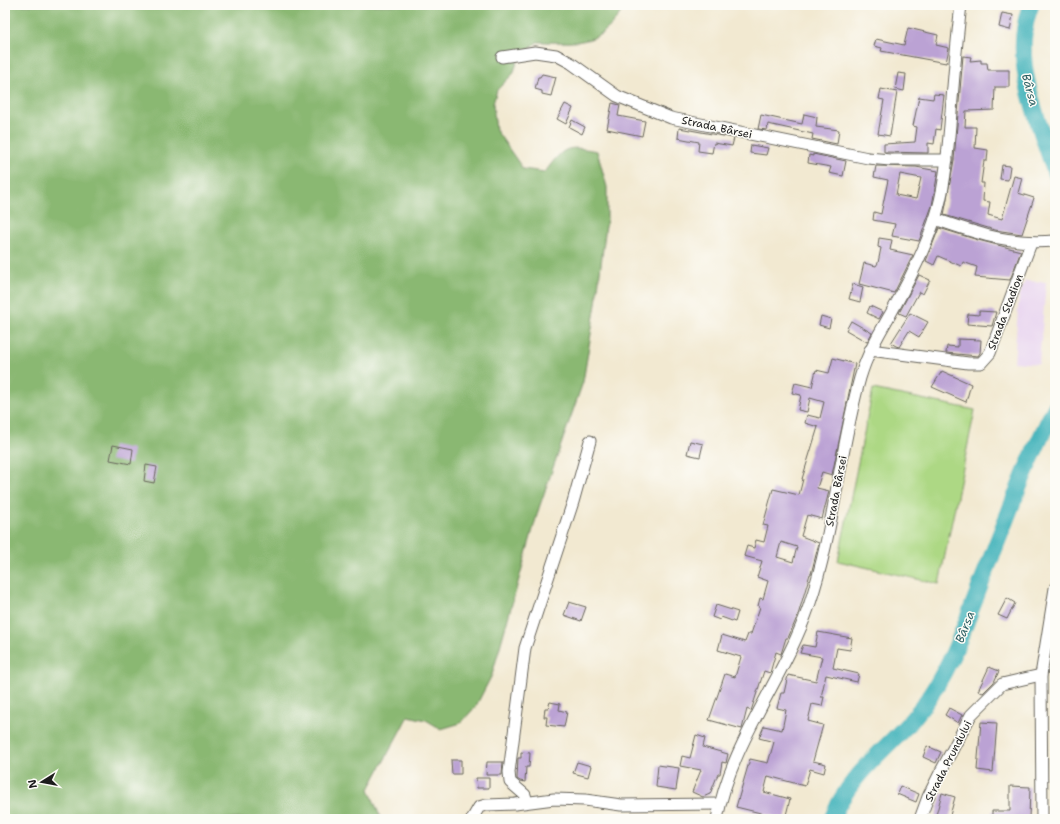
<svg xmlns="http://www.w3.org/2000/svg" width="1060" height="824" font-family="'Shantell Sans',sans-serif">
<style>
.built{fill:#e7d2ef}
.green{fill:#add884;stroke:#647a50}
.forest{fill:#8ab872;stroke:#536a47}
.lines{fill:none;stroke-linecap:round;stroke-linejoin:round}
.river{stroke:#44b4bb;stroke-width:17}
.building{fill:#bba2d4;fill-rule:evenodd}
.street-casing{stroke:#67645b;stroke-width:13}
.street{stroke:#fff;stroke-width:11}
.labels{text-anchor:middle;stroke-width:3;stroke-linejoin:round;paint-order:stroke}
.street-label{font-size:11px;fill:#1c1c1c;stroke:#fdfcf7}
.water-label{font-size:12px;font-style:italic;fill:#2e6064;stroke:#fdfcf7}
</style>
<rect width="100%" height="100%" fill="#fdfcf7"/>
<filter id="ink" filterUnits="userSpaceOnUse"><feTurbulence type="fractalNoise" baseFrequency=".025" numOctaves="2"/><feDisplacementMap in="SourceGraphic" scale="8" xChannelSelector="R" yChannelSelector="G"/><feConvolveMatrix kernelMatrix="1 2 1 2 8 2 1 2 1" color-interpolation-filters="sRGB"/></filter>
<filter id="wash" filterUnits="userSpaceOnUse"><feTurbulence type="fractalNoise" baseFrequency=".012" numOctaves="4" result="noise"/><feDisplacementMap in="SourceGraphic" scale="16" xChannelSelector="R" yChannelSelector="G"/><feGaussianBlur stdDeviation="0.9" result="paint"/><feColorMatrix in="noise" values="0 0 0 0 0 0 0 0 0 0 0 0 0 0 0 0 0 1.4 0 .05"/><feComposite in="paint" operator="in"/></filter>
<g filter="url(#wash)">
<rect width="100%" height="100%" fill="#f2e9d1"/>
<path class="built" d="M 1025,281 L 1046,282 L 1039,364 L 1014,362 L 1019,296 Z"/>
<path class="green" d="M 873,389 L 975,410 L 939,584 L 838,561 Z"/>
<path class="forest" d="M 5,5 L 625,5 C 602,48 579,42 537,42 L 518,60 L 513,74 L 497,90 L 493,104 L 496,130 L 523,169 L 545,172 C 564,147 565,145 597,151 L 607,187 L 607,217 L 596,304 L 583,382 L 539,508 L 492,675 L 476,706 L 461,723 L 441,729 L 426,720 L 408,716 L 369,789 L 381,819 L 5,819 Z"/>
<g class="lines">
<g class="river">
<path d="M 1031,5 C 1009,60 1039,120 1055,173"/>
<path d="M 832,819 C 851,767 903,740 931,694 C 954,659 967,620 982,581 C 1005,523 1026,464 1055,408"/>
</g>
</g>
<g id="blocks">
<g class="building">
<path d="M 1002,13 L 1013,15 L 1010,30 L 999,27 Z"/>
<path d="M 908,28 L 938,35 L 936,45 L 949,48 L 946,63 L 881,51 L 882,48 L 874,46 L 876,39 L 904,45 Z"/>
<path d="M 963,56 L 971,57 L 970,61 L 981,60 L 981,63 L 987,63 L 988,70 L 1009,70 L 1009,87 L 995,87 L 994,110 L 966,111 L 965,127 L 976,127 L 975,148 L 988,150 L 987,161 L 984,161 L 981,183 L 984,183 L 983,201 L 990,202 L 988,215 L 1002,219 L 1014,176 L 1022,178 L 1018,193 L 1034,198 L 1022,234 L 995,230 L 944,215 L 954,160 Z"/>
<path d="M 898,73 L 906,74 L 904,91 L 895,89 Z"/>
<path d="M 542,74 L 556,77 L 551,96 L 542,94 L 542,91 L 535,89 L 538,77 L 540,77 Z"/>
<path d="M 881,89 L 897,92 L 890,136 L 878,134 L 884,100 L 879,99 Z"/>
<path d="M 934,94 L 944,95 L 940,130 L 936,129 L 934,144 L 928,143 L 928,153 L 884,152 L 884,144 L 915,142 L 917,127 L 913,126 L 919,97 L 933,99 Z"/>
<path d="M 612,103 L 620,105 L 618,116 L 645,121 L 642,136 L 607,129 Z"/>
<path d="M 565,104 L 573,108 L 566,124 L 557,119 Z"/>
<path d="M 804,114 L 817,117 L 816,127 L 839,130 L 837,144 L 812,139 L 813,134 L 768,124 L 767,130 L 758,129 L 761,115 L 802,124 Z"/>
<path d="M 572,120 L 585,127 L 582,134 L 569,127 Z"/>
<path d="M 679,128 L 734,138 L 732,146 L 714,143 L 712,153 L 698,151 L 699,142 L 678,138 Z"/>
<path d="M 751,145 L 768,148 L 766,155 L 750,153 Z"/>
<path d="M 813,154 L 846,161 L 843,176 L 829,173 L 831,167 L 808,163 L 809,155 L 813,156 Z"/>
<path d="M 1002,165 L 1010,166 L 1008,180 L 1000,179 Z"/>
<path d="M 876,166 L 916,167 L 938,171 L 932,206 L 919,241 L 892,236 L 895,224 L 873,220 L 874,212 L 881,214 L 888,180 L 874,177 ZM 900,174 L 921,178 L 916,199 L 896,195 Z"/>
<path d="M 939,228 L 978,240 L 1021,251 L 1010,280 L 975,277 L 977,267 L 963,262 L 961,266 L 938,256 L 934,265 L 926,261 Z"/>
<path d="M 879,238 L 892,240 L 890,250 L 913,255 L 894,293 L 859,284 L 864,263 L 876,266 L 878,263 L 881,248 L 878,247 Z"/>
<path d="M 919,275 L 930,280 L 923,294 L 919,292 L 906,316 L 899,313 Z"/>
<path d="M 853,284 L 863,287 L 860,302 L 849,299 Z"/>
<path d="M 870,306 L 883,312 L 879,319 L 867,313 Z"/>
<path d="M 979,311 L 996,312 L 992,326 L 967,324 L 968,314 L 979,315 Z"/>
<path d="M 910,313 L 928,322 L 919,337 L 909,331 L 899,347 L 896,346 L 891,343 Z"/>
<path d="M 821,316 L 831,319 L 829,328 L 819,325 Z"/>
<path d="M 851,321 L 872,333 L 867,342 L 846,330 Z"/>
<path d="M 958,339 L 981,340 L 980,353 L 978,356 L 946,353 L 947,346 L 958,347 Z"/>
<path d="M 833,358 L 855,364 L 832,475 L 822,472 L 817,488 L 829,491 L 822,519 L 807,515 L 801,536 L 819,543 L 811,574 L 810,574 L 798,615 L 788,638 L 786,638 L 781,654 L 776,652 L 770,673 L 764,671 L 751,711 L 747,709 L 742,729 L 709,720 L 725,674 L 735,677 L 741,657 L 718,650 L 722,635 L 745,642 L 748,634 L 751,634 L 760,607 L 758,606 L 760,598 L 763,599 L 768,581 L 757,577 L 762,561 L 744,556 L 747,546 L 754,548 L 756,540 L 764,542 L 768,526 L 763,525 L 773,489 L 799,495 L 803,479 L 802,479 L 818,427 L 805,423 L 807,415 L 820,418 L 824,402 L 810,398 L 807,412 L 798,410 L 801,395 L 792,393 L 795,383 L 812,387 L 816,370 L 829,373 ZM 781,542 L 797,547 L 793,562 L 777,557 Z"/>
<path d="M 942,371 L 971,384 L 966,402 L 932,387 Z"/>
<path d="M 690,441 L 703,444 L 700,457 L 687,454 Z"/>
<path d="M 113,445 L 133,449 L 131,464 L 110,460 Z"/>
<path d="M 146,465 L 157,467 L 154,483 L 144,481 Z"/>
<path d="M 1007,598 L 1015,603 L 1007,619 L 998,615 Z"/>
<path d="M 569,602 L 586,607 L 581,621 L 564,615 Z"/>
<path d="M 716,605 L 738,612 L 735,622 L 721,617 L 720,620 L 712,617 Z"/>
<path d="M 818,632 L 852,638 L 850,650 L 837,648 L 833,668 L 859,674 L 857,682 L 826,675 L 821,697 L 824,697 L 822,706 L 812,704 L 808,721 L 823,725 L 813,761 L 826,764 L 824,773 L 810,769 L 805,786 L 768,776 L 764,792 L 790,799 L 785,819 L 736,807 L 750,759 L 768,763 L 774,742 L 759,738 L 764,726 L 782,730 L 786,710 L 777,708 L 781,693 L 784,693 L 788,675 L 816,681 L 822,657 L 800,653 L 803,645 L 815,647 Z"/>
<path d="M 989,667 L 999,671 L 994,682 L 983,693 L 978,691 Z"/>
<path d="M 550,702 L 560,704 L 559,710 L 567,712 L 564,727 L 546,725 L 547,717 L 544,717 L 545,708 L 548,708 Z"/>
<path d="M 949,708 L 962,715 L 958,723 L 945,715 Z"/>
<path d="M 981,722 L 997,723 L 993,772 L 977,770 Z"/>
<path d="M 696,735 L 705,738 L 703,747 L 728,754 L 726,763 L 722,762 L 720,774 L 718,774 L 710,794 L 703,797 L 692,792 L 701,770 L 680,766 L 682,756 L 690,758 Z"/>
<path d="M 927,746 L 941,752 L 936,763 L 923,757 Z"/>
<path d="M 521,752 L 530,753 L 529,767 L 526,767 L 525,782 L 520,781 L 517,779 L 518,758 L 521,758 Z"/>
<path d="M 451,760 L 461,760 L 461,774 L 452,774 Z"/>
<path d="M 487,762 L 503,762 L 502,775 L 486,775 Z"/>
<path d="M 577,762 L 591,766 L 588,777 L 573,773 Z"/>
<path d="M 658,765 L 679,768 L 676,790 L 656,787 Z"/>
<path d="M 476,778 L 489,778 L 489,788 L 477,788 Z"/>
<path d="M 900,786 L 919,794 L 916,802 L 897,794 Z"/>
<path d="M 1010,786 L 1030,787 L 1029,819 L 992,819 L 992,811 L 1010,811 Z"/>
<path d="M 942,793 L 955,797 L 949,819 L 935,819 Z"/>
</g>
</g>
</g>
<g filter="url(#ink)">
<use href="#blocks" fill-opacity="0" stroke="#67645b" stroke-width="1"/>
<g class="lines">
<defs>
<g id="street">
<path d="M 502,57 L 535,52 L 556,55 L 571,63 L 617,96 L 671,118 L 868,158 L 890,160 L 947,160"/>
<path d="M 935,219 C 979,234 1008,245 1055,241"/>
<path d="M 870,350 L 968,363 L 981,363 L 990,353 L 1031,243"/>
<path d="M 527,802 L 525,795 L 510,782 L 509,772 L 525,648 L 573,502 L 590,441"/>
<path d="M 472,819 L 479,807 L 486,805 L 515,804 L 554,799 L 585,800 L 621,805 L 720,804"/>
<path d="M 717,819 C 731,742 784,679 809,606 C 834,532 839,453 860,378 C 867,354 879,334 891,313 C 908,283 924,251 935,219 C 945,189 947,157 950,125 C 953,85 956,45 961,5"/>
<path d="M 920,819 L 928,797 L 941,771 L 971,715 L 1002,684 L 1041,675"/>
<path d="M 1042,819 L 1041,675 L 1055,588"/>
</g>
</defs>
<use href="#street" class="street-casing"/>
<use href="#street" class="street"/>
</g>
</g>
<g class="labels">
<g class="street-label">
<text transform="translate(717 127) rotate(12)" y="4">Strada Bârsei</text>
<text transform="translate(1005 312) rotate(-69)" y="4">Strada Stadion</text>
<text transform="translate(836 491) rotate(-79)" y="4">Strada Bârsei</text>
<text transform="translate(948 761) rotate(-63)" y="4">Strada Prundului</text>
</g>
<g class="water-label">
<text transform="translate(1030 90) rotate(75)" y="4">Bârsa</text>
<text transform="translate(965 627) rotate(-69)" y="4">Bârsa</text>
</g>
</g>
<rect width="1060" height="824" fill="none" stroke="#fdfcf7" stroke-width="20"/>
<g transform="translate(42 782) rotate(259)" stroke="#fdfcf7" stroke-width="3" paint-order="stroke">
<path d="M0-3L7 15L0 10L-7 15Z" fill="#1c1c1c"/>
<text y="-6" font-size="11" font-weight="bold" text-anchor="middle" fill="#1c1c1c">N</text>
</g>
</svg>
